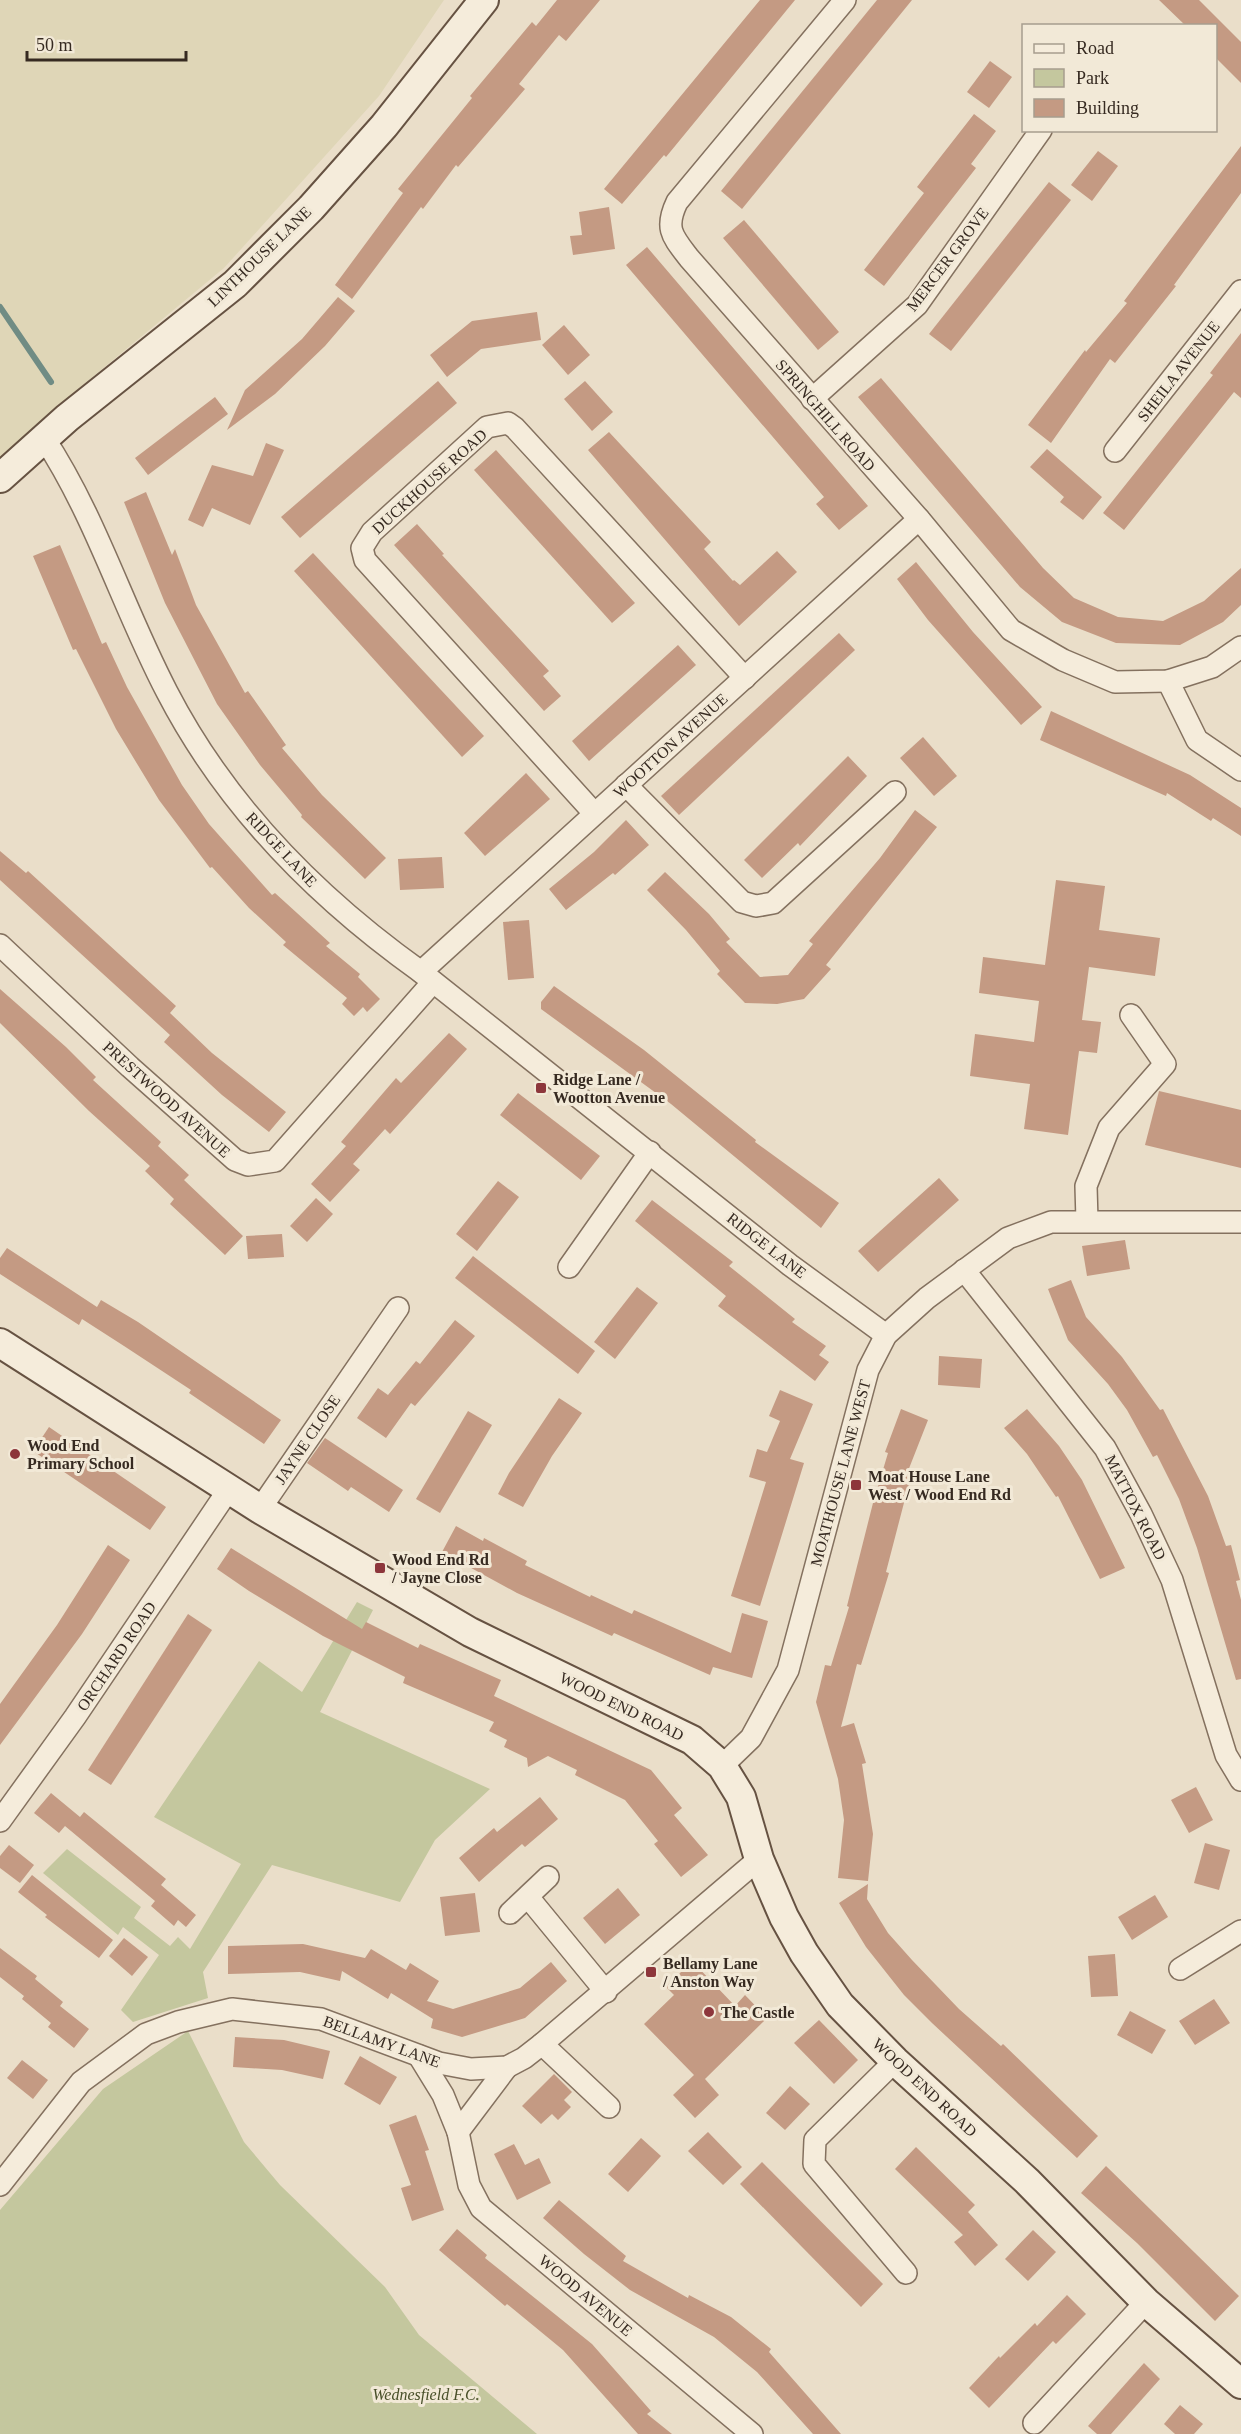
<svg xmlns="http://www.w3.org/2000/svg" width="1241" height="2434" font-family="'Times New Roman',serif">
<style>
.farmland{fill:#dfd6b7}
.green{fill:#c4c79e}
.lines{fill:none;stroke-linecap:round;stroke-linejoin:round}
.stream{stroke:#708c84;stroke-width:6}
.building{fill:#c49a83}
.street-casing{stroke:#84715f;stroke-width:24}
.secondary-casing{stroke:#665242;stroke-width:32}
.street{stroke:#f5ecdb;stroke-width:21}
.secondary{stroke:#f5ecdb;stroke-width:28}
.poi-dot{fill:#8d363b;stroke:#f2e9d7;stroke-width:2}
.labels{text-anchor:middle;stroke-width:6;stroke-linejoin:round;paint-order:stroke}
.street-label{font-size:16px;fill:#362a21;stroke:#f2e9d7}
.poi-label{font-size:16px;font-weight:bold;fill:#362a21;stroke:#f2e9d7;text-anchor:start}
.park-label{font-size:16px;font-style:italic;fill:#49502a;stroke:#f2e9d7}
</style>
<rect width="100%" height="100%" fill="#eadec9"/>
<path class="farmland" d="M 0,0 L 444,0 L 379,96 L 224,268 L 48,414 L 0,462 Z"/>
<g class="green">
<path d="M 357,1602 L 373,1610 L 320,1712 L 490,1789 L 435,1840 L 400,1902 L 272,1865 L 203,1972 L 208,1998 L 133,2022 L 121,2010 L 159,1955 L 123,1927 L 118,1935 L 43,1873 L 67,1849 L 141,1907 L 134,1918 L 170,1946 L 178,1937 L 190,1949 L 241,1864 L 154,1817 L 259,1661 L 302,1692 Z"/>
<path d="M 188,2031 L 244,2142 L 280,2185 L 385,2287 L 419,2335 L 537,2434 L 0,2434 L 0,2210 L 103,2089 Z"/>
</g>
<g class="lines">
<path class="stream" d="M 0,307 L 51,382"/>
</g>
<g class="building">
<path d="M 557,0 L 600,0 L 566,41 L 559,35 L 519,84 L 525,89 L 458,167 L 456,165 L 423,209 L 421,207 L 352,299 L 335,285 L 403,193 L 398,189 L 472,98 L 470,96 L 532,22 L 536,26 Z"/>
<path d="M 760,0 L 795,0 L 666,157 L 664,155 L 622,204 L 604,189 Z"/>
<path d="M 877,0 L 912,0 L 742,209 L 721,191 Z"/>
<path d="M 1159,0 L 1199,0 L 1241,42 L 1241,83 L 1215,57 L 1215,26 L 1186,26 Z"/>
<path d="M 990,61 L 1012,77 L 989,108 L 967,92 Z"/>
<path d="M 974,114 L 996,131 L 971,164 L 976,168 L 884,286 L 864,270 L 924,193 L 917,187 Z"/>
<path d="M 1241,146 L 1241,193 L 1174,285 L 1176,286 L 1115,363 L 1110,359 L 1051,443 L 1028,425 L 1085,350 L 1086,352 L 1127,303 L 1124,301 Z"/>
<path d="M 1098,151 L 1118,166 L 1092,201 L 1071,185 Z"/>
<path d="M 1049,182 L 1071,200 L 951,351 L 929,334 Z"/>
<path d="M 609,207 L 615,249 L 573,255 L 570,236 L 582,235 L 579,212 Z"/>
<path d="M 744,220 L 839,332 L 818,350 L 723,238 Z"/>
<path d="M 647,247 L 868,506 L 839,530 L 816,504 L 824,497 L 626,265 Z"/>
<path d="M 338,297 L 355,311 L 325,346 L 275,394 L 227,430 L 245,390 L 302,339 Z"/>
<path d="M 537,312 L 541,340 L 481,349 L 447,377 L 430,355 L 472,321 Z"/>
<path d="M 564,325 L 590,355 L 568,375 L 542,345 Z"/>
<path d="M 1241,333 L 1241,398 L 1234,392 L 1124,530 L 1103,513 L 1213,375 L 1210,373 Z"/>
<path d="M 881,378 L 1043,568 L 1074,598 L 1118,617 L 1163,621 L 1204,601 L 1241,568 L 1241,605 L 1223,622 L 1180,645 L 1116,643 L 1062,622 L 1020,587 L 858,397 Z"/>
<path d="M 438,381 L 457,403 L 300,538 L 281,517 Z"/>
<path d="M 585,381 L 613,412 L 592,431 L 564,399 Z"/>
<path d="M 215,397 L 228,414 L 148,475 L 135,458 Z"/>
<path d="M 609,432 L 711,542 L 704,549 L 733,581 L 734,580 L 740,585 L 777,551 L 797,572 L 739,626 L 588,450 Z"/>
<path d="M 266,443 L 284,450 L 250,525 L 212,508 L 203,527 L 188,520 L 212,465 L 253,476 Z"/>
<path d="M 1047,449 L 1102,497 L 1083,520 L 1060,502 L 1064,497 L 1030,467 Z"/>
<path d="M 496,450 L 635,603 L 612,623 L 474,470 Z"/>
<path d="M 146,492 L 172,555 L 175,549 L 196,605 L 245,693 L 248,691 L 286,745 L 282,748 L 322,795 L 386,858 L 365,879 L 301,817 L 302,815 L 260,765 L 217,704 L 165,603 L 124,502 Z"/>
<path d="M 417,524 L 444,554 L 442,555 L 549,671 L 543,676 L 561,696 L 544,711 L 394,545 Z"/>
<path d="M 60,545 L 102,644 L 106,642 L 127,687 L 182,785 L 209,824 L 272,895 L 275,893 L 330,943 L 326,946 L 360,974 L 358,977 L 380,999 L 367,1012 L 363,1007 L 354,1016 L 342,1004 L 347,998 L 283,945 L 286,942 L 249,908 L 212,867 L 210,868 L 159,800 L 116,729 L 76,649 L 73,650 L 33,556 Z"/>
<path d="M 313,553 L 484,736 L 462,757 L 294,571 Z"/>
<path d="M 916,562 L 973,632 L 1042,707 L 1021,725 L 928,620 L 897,579 Z"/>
<path d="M 839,633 L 855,650 L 679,815 L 661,796 Z"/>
<path d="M 678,645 L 696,665 L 589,761 L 572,741 Z"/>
<path d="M 1051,711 L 1190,775 L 1241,808 L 1241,836 L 1213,818 L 1211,821 L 1167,793 L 1166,796 L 1040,740 Z"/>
<path d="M 923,737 L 957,776 L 934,796 L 900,758 Z"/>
<path d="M 848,756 L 867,776 L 800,846 L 798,843 L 762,878 L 744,860 Z"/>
<path d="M 526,773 L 550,799 L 485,856 L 464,833 Z"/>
<path d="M 915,810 L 937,827 L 826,965 L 831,969 L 804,999 L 777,1004 L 745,1003 L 717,974 L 720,971 L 686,930 L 647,890 L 665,872 L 709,914 L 730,939 L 726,942 L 760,977 L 788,975 L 813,944 L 809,941 L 880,858 Z"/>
<path d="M 626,820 L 649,845 L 615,875 L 613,873 L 566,910 L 549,889 L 594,852 Z"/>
<path d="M 0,851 L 26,873 L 28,871 L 176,1006 L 170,1013 L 212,1053 L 286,1112 L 269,1132 L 222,1095 L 164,1042 L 170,1035 L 0,880 Z"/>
<path d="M 442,857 L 444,888 L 400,890 L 398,859 Z"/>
<path d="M 1056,880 L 1105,886 L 1099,930 L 1160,938 L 1155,976 L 1089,967 L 1082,1020 L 1101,1022 L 1097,1053 L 1079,1051 L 1068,1135 L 1024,1129 L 1030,1084 L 970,1076 L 975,1034 L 1034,1042 L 1039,1001 L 979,993 L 983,957 L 1045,965 Z"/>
<path d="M 529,920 L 534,978 L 508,980 L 503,922 Z"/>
<path d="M 554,986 L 644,1050 L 756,1140 L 755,1142 L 839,1203 L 821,1228 L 671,1104 L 541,1009 L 541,1002 Z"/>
<path d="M 0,989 L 66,1047 L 96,1077 L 93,1080 L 161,1142 L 158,1146 L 189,1175 L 184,1180 L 243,1236 L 225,1255 L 170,1204 L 174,1199 L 145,1171 L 150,1166 L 89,1111 L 0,1023 Z"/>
<path d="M 449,1033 L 467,1049 L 390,1134 L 385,1129 L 353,1164 L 360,1170 L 330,1202 L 311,1184 L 346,1146 L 341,1142 L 396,1078 L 401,1083 Z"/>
<path d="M 1159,1091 L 1241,1110 L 1241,1168 L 1145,1145 Z"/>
<path d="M 518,1093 L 600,1156 L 581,1180 L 500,1115 Z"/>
<path d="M 939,1178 L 959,1200 L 878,1272 L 858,1251 Z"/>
<path d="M 498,1181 L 519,1197 L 477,1251 L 456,1234 Z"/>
<path d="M 316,1198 L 333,1214 L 307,1242 L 290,1226 Z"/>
<path d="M 652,1200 L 733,1262 L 729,1266 L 795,1319 L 792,1322 L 826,1346 L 819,1355 L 829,1362 L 815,1381 L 718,1306 L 726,1296 L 635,1221 Z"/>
<path d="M 282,1234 L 284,1257 L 248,1259 L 246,1236 Z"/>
<path d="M 1125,1240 L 1130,1269 L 1087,1276 L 1082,1246 Z"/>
<path d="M 7,1248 L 97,1307 L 101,1300 L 138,1322 L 281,1420 L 264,1444 L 189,1393 L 191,1390 L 124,1346 L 82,1319 L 79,1325 L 0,1274 L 0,1258 Z"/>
<path d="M 473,1256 L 595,1351 L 578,1374 L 455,1278 Z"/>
<path d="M 1071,1280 L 1086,1317 L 1122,1357 L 1160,1410 L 1163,1409 L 1208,1496 L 1226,1546 L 1231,1545 L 1240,1580 L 1236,1581 L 1241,1600 L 1241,1679 L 1236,1680 L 1197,1548 L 1179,1499 L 1157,1455 L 1153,1457 L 1127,1410 L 1108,1384 L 1068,1340 L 1048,1289 Z"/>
<path d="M 637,1287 L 658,1303 L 615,1359 L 594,1342 Z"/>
<path d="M 455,1320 L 475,1336 L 415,1406 L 411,1403 L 386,1438 L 357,1418 L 378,1388 L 388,1395 L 416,1361 L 420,1364 Z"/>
<path d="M 939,1356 L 982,1359 L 980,1388 L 938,1385 Z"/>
<path d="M 780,1390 L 813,1404 L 790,1459 L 804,1463 L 760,1606 L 731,1596 L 766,1482 L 749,1477 L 757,1449 L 767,1452 L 780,1421 L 769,1416 Z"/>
<path d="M 559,1398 L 582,1413 L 552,1456 L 523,1507 L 498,1494 L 509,1473 Z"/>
<path d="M 901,1409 L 928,1420 L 908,1471 L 912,1472 L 886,1572 L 889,1573 L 861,1665 L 857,1664 L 841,1727 L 854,1723 L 866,1763 L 862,1764 L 873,1834 L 868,1881 L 838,1878 L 844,1820 L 838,1779 L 816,1702 L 825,1665 L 831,1666 L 849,1607 L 847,1606 L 873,1503 L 888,1453 L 885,1452 Z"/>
<path d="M 1027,1409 L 1059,1446 L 1082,1480 L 1125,1568 L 1100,1579 L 1058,1496 L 1056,1497 L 1027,1454 L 1004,1428 Z"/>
<path d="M 468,1411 L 492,1425 L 440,1513 L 416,1499 Z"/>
<path d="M 49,1427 L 166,1507 L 150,1530 L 33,1451 Z"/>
<path d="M 325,1438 L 403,1490 L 389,1512 L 351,1487 L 348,1491 L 307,1463 Z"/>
<path d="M 456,1526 L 483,1541 L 484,1538 L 527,1561 L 525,1565 L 590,1597 L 591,1595 L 632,1614 L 634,1610 L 731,1653 L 742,1613 L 768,1621 L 752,1678 L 713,1667 L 710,1675 L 614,1633 L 612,1636 L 517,1593 L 442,1552 Z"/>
<path d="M 108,1545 L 130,1560 L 82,1634 L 0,1745 L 0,1704 L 57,1625 Z"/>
<path d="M 231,1548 L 362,1629 L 366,1622 L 418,1648 L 420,1644 L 501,1680 L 494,1696 L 651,1770 L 682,1808 L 674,1815 L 708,1855 L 681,1877 L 654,1844 L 658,1841 L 625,1800 L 575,1775 L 577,1770 L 548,1756 L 528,1767 L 527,1758 L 504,1747 L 507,1740 L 489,1731 L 494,1722 L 403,1683 L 405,1677 L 323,1636 L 249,1591 L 217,1569 Z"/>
<path d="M 188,1614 L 212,1630 L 111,1785 L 88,1770 Z"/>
<path d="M 1196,1787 L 1213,1820 L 1189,1833 L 1171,1800 Z"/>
<path d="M 51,1793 L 80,1817 L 84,1812 L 166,1879 L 161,1885 L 196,1915 L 186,1927 L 178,1920 L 174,1926 L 151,1906 L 155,1901 L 65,1826 L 59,1833 L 34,1813 Z"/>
<path d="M 540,1797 L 558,1819 L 525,1847 L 522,1844 L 479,1882 L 459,1858 L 494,1828 L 497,1832 Z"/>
<path d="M 1205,1843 L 1230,1850 L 1219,1890 L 1194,1883 Z"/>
<path d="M 9,1845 L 34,1865 L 20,1883 L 0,1868 L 0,1856 Z"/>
<path d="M 32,1875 L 113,1940 L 99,1958 L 45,1917 L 47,1915 L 18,1892 Z"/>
<path d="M 868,1884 L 867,1899 L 888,1933 L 912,1960 L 959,2009 L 1001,2046 L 1003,2044 L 1098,2136 L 1077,2158 L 932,2023 L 904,1995 L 866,1947 L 839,1903 Z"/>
<path d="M 618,1888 L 640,1915 L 605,1944 L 583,1918 Z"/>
<path d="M 475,1893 L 480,1932 L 445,1936 L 440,1897 Z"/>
<path d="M 1155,1895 L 1168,1917 L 1132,1940 L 1118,1917 Z"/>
<path d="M 124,1938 L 148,1957 L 132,1976 L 109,1956 Z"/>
<path d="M 303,1944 L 365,1958 L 371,1949 L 406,1970 L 410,1963 L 439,1981 L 427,2001 L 453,2009 L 520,1988 L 551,1962 L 567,1981 L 525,2018 L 462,2037 L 431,2028 L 433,2019 L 391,1993 L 388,1999 L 342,1971 L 340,1981 L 300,1972 L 228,1974 L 228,1946 Z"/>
<path d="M 0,1948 L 37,1976 L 35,1979 L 63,2002 L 60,2006 L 89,2029 L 74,2048 L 48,2027 L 51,2023 L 22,1999 L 24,1996 L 0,1977 Z"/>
<path d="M 1115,1954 L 1118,1996 L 1091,1997 L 1088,1956 Z"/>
<path d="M 692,1961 L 735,2006 L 745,1995 L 767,2018 L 705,2079 L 719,2095 L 695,2118 L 673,2095 L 694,2075 L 644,2024 L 674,1995 L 666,1987 Z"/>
<path d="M 1214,1999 L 1230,2023 L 1195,2045 L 1179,2021 Z"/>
<path d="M 1130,2011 L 1166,2030 L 1152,2054 L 1117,2035 Z"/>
<path d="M 819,2020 L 858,2060 L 834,2084 L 794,2043 Z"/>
<path d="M 235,2037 L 284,2040 L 330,2051 L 323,2079 L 282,2070 L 233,2067 Z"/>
<path d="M 360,2056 L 397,2077 L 380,2105 L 344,2084 Z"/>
<path d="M 22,2060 L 48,2080 L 33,2099 L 7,2078 Z"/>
<path d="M 554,2074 L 572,2092 L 564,2100 L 571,2107 L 558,2120 L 552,2114 L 541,2124 L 522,2106 Z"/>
<path d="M 790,2086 L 810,2104 L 785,2130 L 766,2113 Z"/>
<path d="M 416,2115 L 429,2150 L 425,2151 L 444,2210 L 412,2221 L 401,2188 L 411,2185 L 389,2125 Z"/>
<path d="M 708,2132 L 742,2167 L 723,2185 L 688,2151 Z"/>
<path d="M 641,2138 L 661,2156 L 628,2192 L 608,2174 Z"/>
<path d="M 514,2144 L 525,2165 L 539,2158 L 551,2183 L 517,2200 L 494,2154 Z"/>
<path d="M 916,2147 L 975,2205 L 968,2212 L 998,2245 L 975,2266 L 954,2242 L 963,2235 L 895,2169 Z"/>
<path d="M 762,2162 L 883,2284 L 861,2307 L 740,2184 Z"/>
<path d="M 1106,2166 L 1239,2296 L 1215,2321 L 1137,2243 L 1081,2193 Z"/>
<path d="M 559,2200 L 626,2256 L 623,2261 L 688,2298 L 689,2295 L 731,2317 L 771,2349 L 769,2352 L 841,2434 L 813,2434 L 757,2372 L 714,2337 L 630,2290 L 584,2254 L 543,2218 Z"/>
<path d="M 457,2229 L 487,2255 L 485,2258 L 592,2344 L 651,2411 L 647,2414 L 672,2434 L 638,2434 L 563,2350 L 507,2304 L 505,2306 L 439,2250 Z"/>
<path d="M 1033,2230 L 1056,2252 L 1028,2281 L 1005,2259 Z"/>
<path d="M 1067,2295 L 1086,2314 L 1056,2344 L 1053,2341 L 989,2408 L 969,2388 L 999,2356 L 1000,2358 L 1035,2323 L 1037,2326 Z"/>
<path d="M 1144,2363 L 1160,2379 L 1111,2434 L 1097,2434 L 1088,2426 Z"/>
<path d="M 1180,2405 L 1203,2424 L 1194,2434 L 1175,2434 L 1164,2424 Z"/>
</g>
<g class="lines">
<defs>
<g id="street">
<path d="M 845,0 L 677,202 C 664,229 673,237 689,258 L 919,519 L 1011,630 L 1063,660 L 1115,682 L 1168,681 L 1212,667 L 1241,647"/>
<path d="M 812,399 L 917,305 L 1041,130"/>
<path d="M 44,438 C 96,517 123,608 167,692 C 226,806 317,898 421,972 L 790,1265 L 886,1335"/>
<path d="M 1115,451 L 1241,291"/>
<path d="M 1168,681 L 1197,740 L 1241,770"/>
<path d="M 626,785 L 742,902 L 756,906 L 773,903 L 895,792"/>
<path d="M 594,813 L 365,560 L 362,548 L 372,532 L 487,427 L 508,423 L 515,428 L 745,678"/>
<path d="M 0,945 L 130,1067 L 235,1160 L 248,1165 L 275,1161 L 433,982"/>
<path d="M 421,972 L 919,519"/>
<path d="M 1087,1221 L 1086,1186 L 1109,1128 L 1165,1064 L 1131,1015"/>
<path d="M 569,1267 L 650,1152"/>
<path d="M 964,1270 L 1105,1448 L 1141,1514 L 1172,1580 L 1226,1755 L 1241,1780"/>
<path d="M 260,1509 L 398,1308"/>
<path d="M 722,1766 L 751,1738 L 788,1670 L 868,1370 L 886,1335 L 927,1298 L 1008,1238 L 1051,1222 L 1241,1222"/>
<path d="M 0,1821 L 75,1717 L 229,1489"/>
<path d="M 528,1897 L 606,1992"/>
<path d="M 510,1913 L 548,1877"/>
<path d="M 1180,1969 L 1241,1931"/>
<path d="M 542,2044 L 609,2107"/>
<path d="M 419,2056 L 443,2095 L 458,2132 L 507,2067"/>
<path d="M 895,2061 L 815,2140 L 814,2164 L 906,2273"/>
<path d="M 458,2132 L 469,2185 L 481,2208 L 752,2434"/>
<path d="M 0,2185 L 81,2082 L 146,2034 L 178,2022 L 232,2009 L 321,2019 L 439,2063 L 471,2069 L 507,2067 L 524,2058 L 542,2044 L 759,1859"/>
<path d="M 1034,2423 L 1146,2302"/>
</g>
<g id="secondary">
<path d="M 0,478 L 67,418 L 235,284 L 311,208 L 384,126 L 484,0"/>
<path d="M 0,1343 L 260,1509 L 470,1632 L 692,1740 L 722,1766 L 741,1797 L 759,1859 L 784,1917 L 804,1953 L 840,2005 L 895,2061 L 1027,2181 L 1146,2302 L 1241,2384"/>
</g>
</defs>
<use href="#street" class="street-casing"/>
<use href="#secondary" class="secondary-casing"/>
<use href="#street" class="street"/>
<use href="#secondary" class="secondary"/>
</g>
<g class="poi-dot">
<rect x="535" y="1082" width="12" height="12" rx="3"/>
<circle cx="15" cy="1454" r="6"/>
<rect x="850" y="1479" width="12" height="12" rx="3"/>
<rect x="374" y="1562" width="12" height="12" rx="3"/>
<rect x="645" y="1966" width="12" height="12" rx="3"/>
<circle cx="709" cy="2012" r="6"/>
</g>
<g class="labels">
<g class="street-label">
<text transform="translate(259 256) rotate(-44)" y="6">LINTHOUSE LANE</text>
<text transform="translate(947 259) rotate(-53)" y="6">MERCER GROVE</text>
<text transform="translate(1178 371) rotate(-52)" y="6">SHEILA AVENUE</text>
<text transform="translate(826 415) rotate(49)" y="6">SPRINGHILL ROAD</text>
<text transform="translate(429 481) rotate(-42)" y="6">DUCKHOUSE ROAD</text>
<text transform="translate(670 745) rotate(-42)" y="6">WOOTTON AVENUE</text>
<text transform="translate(282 849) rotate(47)" y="6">RIDGE LANE</text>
<text transform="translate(167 1099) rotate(42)" y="6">PRESTWOOD AVENUE</text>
<text transform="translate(767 1245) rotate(38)" y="6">RIDGE LANE</text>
<text transform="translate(307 1439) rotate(-56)" y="6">JAYNE CLOSE</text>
<text transform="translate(840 1473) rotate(-75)" y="6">MOATHOUSE LANE WEST</text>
<text transform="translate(1136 1507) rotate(63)" y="6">MATTOX ROAD</text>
<text transform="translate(116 1656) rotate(-56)" y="6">ORCHARD ROAD</text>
<text transform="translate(622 1706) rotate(26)" y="6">WOOD END ROAD</text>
<text transform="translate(382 2041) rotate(20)" y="6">BELLAMY LANE</text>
<text transform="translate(925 2087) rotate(43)" y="6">WOOD END ROAD</text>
<text transform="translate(586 2295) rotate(40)" y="6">WOOD AVENUE</text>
</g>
<g class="poi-label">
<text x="553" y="1085">Ridge Lane /<tspan x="553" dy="18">Wootton Avenue</tspan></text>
<text x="27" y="1451">Wood End<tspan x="27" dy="18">Primary School</tspan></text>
<text x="868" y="1482">Moat House Lane<tspan x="868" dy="18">West / Wood End Rd</tspan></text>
<text x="392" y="1565">Wood End Rd<tspan x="392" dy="18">/ Jayne Close</tspan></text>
<text x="663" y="1969">Bellamy Lane<tspan x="663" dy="18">/ Anston Way</tspan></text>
<text x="721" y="2018">The Castle</text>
</g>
<g class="park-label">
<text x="426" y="2400">Wednesfield F.C.</text>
</g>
</g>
<rect x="1022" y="24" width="195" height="108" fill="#f2e9d7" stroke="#a79d8e" stroke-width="1.5"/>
<rect x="1034" y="44" width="30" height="9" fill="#f5ecdb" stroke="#a79d8e" stroke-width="1.5"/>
<text x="1076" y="54" font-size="18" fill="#362a21">Road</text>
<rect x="1034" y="69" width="30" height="18" fill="#c4c79e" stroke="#a79d8e" stroke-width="1.5"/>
<text x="1076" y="84" font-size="18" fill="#362a21">Park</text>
<rect x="1034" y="99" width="30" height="18" fill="#c49a83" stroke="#a79d8e" stroke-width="1.5"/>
<text x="1076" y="114" font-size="18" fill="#362a21">Building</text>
<path d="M27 51v9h159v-9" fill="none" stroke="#362a21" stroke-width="3"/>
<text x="36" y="51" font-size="18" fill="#362a21" stroke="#f2e9d7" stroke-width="4.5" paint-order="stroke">50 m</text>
</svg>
